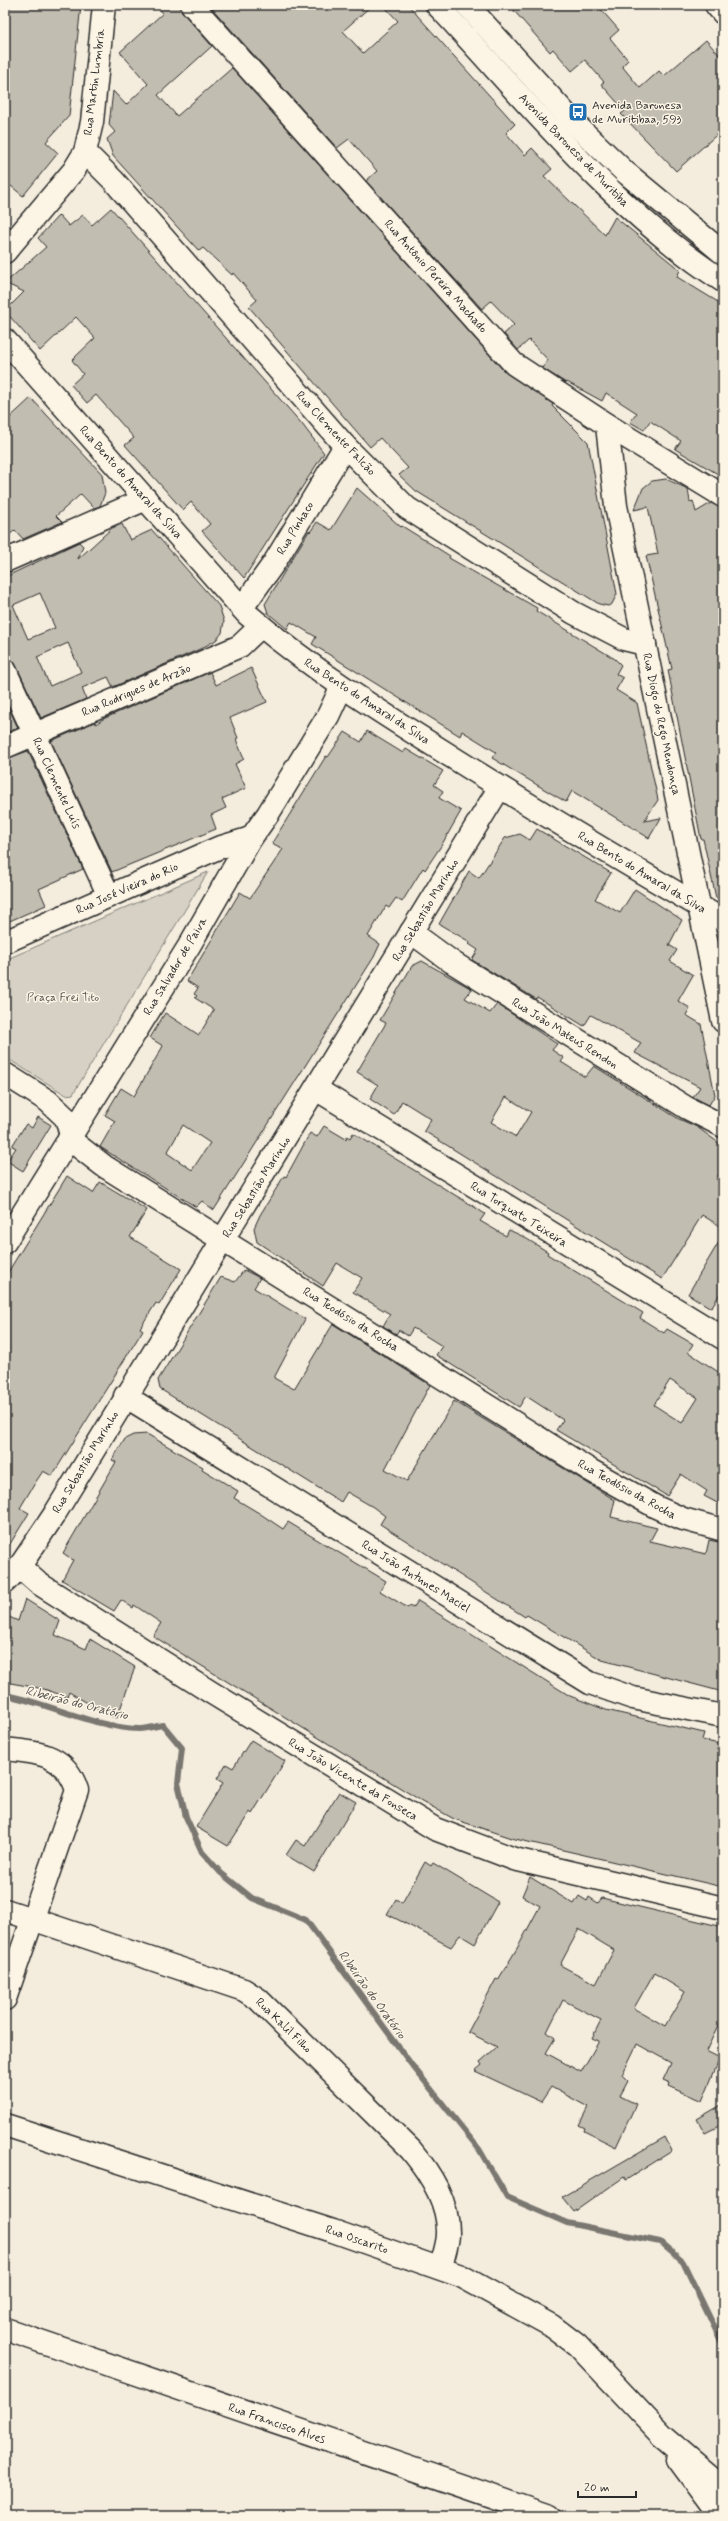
<svg xmlns="http://www.w3.org/2000/svg" width="728" height="2521" font-family="Mynerve,sans-serif">
<style>
.green{fill:#d6d1c4;stroke:#807e78}
.lines{fill:none;stroke-linecap:round;stroke-linejoin:round}
.stream{stroke:#7a7771;stroke-width:6}
.building{fill:#c2bdb1;stroke:#2b2b2b;fill-rule:evenodd}
.minor-casing{stroke:#2b2b2b;stroke-width:25}
.major-casing{stroke:#2b2b2b;stroke-width:25}
.minor{stroke:#fcf5e5;stroke-width:22}
.major{stroke:#fcf5e5;stroke-width:22}
.labels{text-anchor:middle;stroke-width:3;stroke-linejoin:round;paint-order:stroke}
.street-label{font-size:12px;fill:#2b2b2b;stroke:#fcf5e5}
.poi-label{font-size:12px;fill:#2b2b2b;stroke:#fcf5e5;text-anchor:start}
.park-label{font-size:12px;fill:#565451;stroke:#fcf5e5}
.water-label{font-size:13px;font-style:italic;fill:#595754;stroke:#fcf5e5}
</style>
<rect width="100%" height="100%" fill="#f4edde"/>
<filter id="ink" filterUnits="userSpaceOnUse"><feTurbulence type="fractalNoise" baseFrequency=".025" numOctaves="2"/><feDisplacementMap in="SourceGraphic" scale="8" xChannelSelector="R" yChannelSelector="G"/><feConvolveMatrix kernelMatrix="1 2 1 2 8 2 1 2 1" color-interpolation-filters="sRGB"/></filter>
<g filter="url(#ink)">
<path class="green" d="M 208,872 L 73,1094 L 66,1095 L 5,1057 L 5,960 Z"/>
<g class="lines">
<path class="stream" d="M 5,1695 C 49,1703 95,1728 139,1729 C 147,1729 156,1726 163,1725 L 182,1748 L 178,1783 L 186,1817 L 202,1852 L 221,1873 L 252,1898 L 306,1920 L 411,2064 L 479,2149 L 507,2197 L 567,2223 L 660,2242 L 683,2262 L 723,2345"/>
</g>
<g class="building">
<path d="M 5,5 L 81,5 L 69,116 L 46,142 L 58,153 L 23,196 L 5,181 Z"/>
<path d="M 155,5 L 180,5 L 183,13 L 212,46 L 158,95 L 177,116 L 232,68 L 505,372 L 553,404 L 552,406 L 588,442 L 617,594 L 612,604 L 608,606 L 599,604 L 416,491 L 399,475 L 408,468 L 380,438 L 370,447 L 249,307 L 257,300 L 233,273 L 232,275 L 203,248 L 199,251 L 113,156 L 107,139 L 115,132 L 109,125 L 113,91 L 126,105 L 148,84 L 120,52 L 163,13 Z"/>
<path d="M 209,5 L 372,5 L 343,31 L 363,53 L 398,21 L 383,5 L 408,5 L 515,124 L 506,133 L 525,155 L 532,148 L 552,169 L 544,176 L 605,235 L 615,217 L 680,270 L 677,277 L 723,305 L 723,477 L 675,449 L 681,441 L 650,421 L 644,430 L 630,422 L 637,413 L 606,393 L 602,401 L 567,382 L 566,383 L 542,368 L 548,360 L 529,340 L 518,350 L 504,334 L 514,325 L 491,301 L 482,309 L 366,181 L 377,171 L 349,139 L 337,148 Z"/>
<path d="M 509,5 L 597,5 L 619,30 L 610,38 L 628,60 L 622,66 L 640,88 L 659,71 L 664,76 L 706,40 L 723,59 L 723,129 L 676,171 L 621,114 L 625,111 L 601,84 L 604,82 L 585,60 L 572,71 L 553,49 L 550,52 Z"/>
<path d="M 111,208 L 302,424 L 324,453 L 244,578 L 202,531 L 210,524 L 191,502 L 183,510 L 125,445 L 134,438 L 119,421 L 96,395 L 87,403 L 71,385 L 83,374 L 72,360 L 95,338 L 76,317 L 40,351 L 5,311 L 24,292 L 5,283 L 46,247 L 38,238 L 59,215 L 69,226 L 83,215 L 92,225 Z"/>
<path d="M 31,398 L 102,474 L 105,493 L 100,506 L 94,508 L 81,494 L 56,516 L 62,522 L 23,539 L 15,530 L 5,539 L 5,422 Z"/>
<path d="M 666,479 L 688,489 L 690,502 L 693,501 L 696,512 L 711,503 L 723,508 L 723,897 L 716,898 L 703,839 L 701,839 L 668,670 L 672,669 L 646,556 L 658,554 L 648,507 L 634,510 L 643,488 L 652,481 Z"/>
<path d="M 357,488 L 401,527 L 402,526 L 450,556 L 449,558 L 537,608 L 536,611 L 615,659 L 621,665 L 616,674 L 623,678 L 616,690 L 637,703 L 658,800 L 644,821 L 661,818 L 649,838 L 572,791 L 566,802 L 554,795 L 492,758 L 496,752 L 462,731 L 460,736 L 312,644 L 316,637 L 291,622 L 287,629 L 268,613 L 265,604 L 309,531 L 310,532 L 317,522 L 331,530 Z"/>
<path d="M 122,524 L 130,540 L 152,530 L 219,606 L 224,621 L 222,633 L 216,640 L 200,649 L 113,687 L 108,677 L 82,688 L 86,699 L 41,718 L 16,665 L 12,660 L 5,658 L 5,577 L 79,542 L 83,546 L 78,559 L 112,528 ZM 40,593 L 55,628 L 28,639 L 13,605 ZM 68,643 L 81,672 L 50,686 L 37,657 Z"/>
<path d="M 251,668 L 267,702 L 230,718 L 238,738 L 236,739 L 244,759 L 235,764 L 246,788 L 222,799 L 226,808 L 211,815 L 216,829 L 112,872 L 51,741 L 95,722 L 96,724 L 103,719 L 210,672 L 216,685 Z"/>
<path d="M 5,700 L 18,728 L 5,733 Z"/>
<path d="M 367,731 L 403,753 L 406,749 L 443,771 L 434,785 L 443,791 L 439,798 L 461,811 L 441,846 L 425,870 L 423,868 L 402,902 L 396,898 L 389,908 L 386,906 L 368,936 L 380,944 L 374,957 L 214,1210 L 202,1201 L 196,1207 L 100,1147 L 115,1121 L 105,1115 L 121,1088 L 134,1096 L 163,1046 L 150,1038 L 165,1013 L 199,1035 L 214,1010 L 195,998 L 197,996 L 194,994 L 198,988 L 187,981 L 240,892 L 250,898 L 283,849 L 272,843 L 326,756 L 328,757 L 345,732 L 361,742 ZM 183,1125 L 210,1143 L 192,1170 L 167,1153 Z"/>
<path d="M 28,751 L 83,869 L 39,889 L 46,905 L 5,923 L 5,759 Z"/>
<path d="M 537,829 L 611,873 L 595,899 L 620,913 L 635,889 L 682,920 L 669,945 L 677,950 L 670,961 L 693,975 L 678,1001 L 690,1008 L 686,1015 L 701,1024 L 715,1095 L 709,1105 L 693,1097 L 700,1087 L 635,1053 L 641,1043 L 591,1015 L 584,1026 L 537,997 L 536,999 L 472,960 L 478,950 L 469,944 L 470,942 L 439,924 L 469,871 L 479,878 L 505,838 L 520,834 L 530,840 Z"/>
<path d="M 422,961 L 472,989 L 465,998 L 490,1013 L 497,1004 L 557,1044 L 552,1050 L 564,1058 L 561,1062 L 585,1077 L 594,1066 L 679,1119 L 697,1127 L 723,1146 L 723,1168 L 716,1179 L 723,1183 L 723,1228 L 702,1215 L 662,1279 L 424,1131 L 431,1119 L 402,1101 L 394,1115 L 370,1099 L 378,1085 L 357,1072 L 386,1023 L 380,1020 L 412,966 ZM 506,1097 L 531,1112 L 516,1137 L 491,1122 Z"/>
<path d="M 38,1117 L 51,1125 L 23,1171 L 7,1161 L 16,1148 L 12,1146 L 26,1124 L 32,1128 Z"/>
<path d="M 324,1126 L 346,1139 L 347,1136 L 350,1138 L 353,1133 L 473,1206 L 485,1214 L 480,1221 L 506,1236 L 509,1230 L 522,1236 L 548,1252 L 547,1254 L 643,1313 L 640,1318 L 664,1333 L 667,1329 L 693,1344 L 688,1352 L 723,1375 L 723,1506 L 704,1496 L 707,1491 L 681,1474 L 667,1496 L 556,1430 L 563,1420 L 526,1396 L 519,1407 L 436,1355 L 442,1346 L 413,1328 L 408,1336 L 399,1330 L 396,1334 L 383,1326 L 390,1314 L 353,1292 L 362,1278 L 337,1263 L 323,1286 L 257,1242 L 254,1228 L 260,1215 L 284,1176 L 286,1177 L 310,1133 L 317,1137 ZM 670,1380 L 698,1398 L 682,1423 L 654,1405 Z"/>
<path d="M 67,1176 L 93,1193 L 100,1182 L 147,1210 L 130,1237 L 181,1269 L 159,1305 L 156,1303 L 140,1328 L 143,1330 L 52,1476 L 43,1471 L 35,1483 L 20,1508 L 29,1513 L 5,1552 L 5,1277 Z"/>
<path d="M 723,1235 L 723,1289 L 711,1308 L 688,1294 Z"/>
<path d="M 244,1270 L 260,1278 L 254,1288 L 305,1319 L 274,1378 L 294,1389 L 333,1324 L 430,1385 L 385,1469 L 407,1481 L 454,1401 L 615,1500 L 611,1517 L 657,1528 L 650,1541 L 706,1554 L 709,1540 L 723,1543 L 723,1692 L 602,1660 L 527,1615 L 525,1617 L 380,1524 L 385,1516 L 373,1507 L 347,1492 L 341,1502 L 160,1389 L 158,1380 L 221,1277 L 235,1282 Z"/>
<path d="M 147,1434 L 203,1467 L 202,1469 L 238,1491 L 234,1498 L 259,1513 L 283,1529 L 288,1522 L 386,1581 L 380,1591 L 408,1608 L 409,1606 L 413,1608 L 418,1601 L 570,1696 L 606,1710 L 704,1733 L 702,1740 L 723,1745 L 723,1887 L 511,1838 L 454,1819 L 420,1800 L 153,1636 L 161,1623 L 134,1605 L 133,1608 L 121,1600 L 114,1611 L 62,1580 L 73,1560 L 63,1553 L 116,1462 L 112,1460 L 125,1439 L 133,1435 Z"/>
<path d="M 25,1599 L 60,1621 L 55,1635 L 86,1649 L 90,1639 L 135,1667 L 117,1718 L 106,1714 L 69,1692 L 67,1697 L 44,1689 L 5,1682 L 5,1615 L 18,1621 Z"/>
<path d="M 251,1740 L 285,1761 L 252,1814 L 250,1812 L 228,1846 L 196,1827 L 223,1783 L 217,1779 L 226,1764 L 233,1768 Z"/>
<path d="M 339,1792 L 356,1802 L 314,1872 L 286,1855 L 296,1840 L 305,1846 Z"/>
<path d="M 425,1862 L 431,1866 L 433,1863 L 498,1902 L 475,1944 L 460,1935 L 451,1947 L 387,1914 L 396,1899 L 402,1903 Z"/>
<path d="M 530,1877 L 574,1904 L 579,1896 L 587,1901 L 589,1897 L 598,1903 L 602,1898 L 723,1927 L 723,2016 L 706,2051 L 720,2058 L 702,2101 L 669,2086 L 670,2083 L 663,2080 L 671,2063 L 637,2044 L 622,2075 L 628,2081 L 620,2096 L 636,2104 L 616,2147 L 584,2131 L 585,2128 L 579,2125 L 588,2107 L 551,2087 L 541,2102 L 475,2071 L 482,2065 L 480,2062 L 497,2047 L 468,2032 L 496,1979 L 498,1980 L 519,1945 L 540,1906 L 522,1896 ZM 579,1929 L 614,1950 L 596,1984 L 560,1965 ZM 654,1973 L 685,1992 L 665,2026 L 634,2008 ZM 563,2000 L 601,2020 L 592,2038 L 599,2041 L 581,2072 L 546,2053 L 555,2038 L 547,2032 Z"/>
<path d="M 723,2104 L 723,2124 L 705,2133 L 697,2119 Z"/>
<path d="M 665,2137 L 672,2151 L 626,2180 L 624,2177 L 574,2212 L 562,2197 Z"/>
</g>
<g class="lines">
<defs>
<g id="minor">
<path d="M 192,5 L 514,364 L 607,425 L 723,496"/>
<path d="M 716,5 L 723,13"/>
<path d="M 85,152 L 113,180 L 345,446 L 407,508 L 574,613 L 624,639 L 645,644"/>
<path d="M 5,252 L 74,170 L 85,152 L 92,122 L 104,5"/>
<path d="M 5,340 L 247,614 C 311,669 380,712 452,757 C 541,813 632,867 723,920"/>
<path d="M 607,425 L 616,506 L 723,1021"/>
<path d="M 5,561 L 146,499"/>
<path d="M 242,608 L 274,563 L 345,446"/>
<path d="M 5,670 L 109,896"/>
<path d="M 5,747 L 240,646 L 261,626"/>
<path d="M 411,932 L 452,962 L 687,1108 L 723,1126"/>
<path d="M 5,942 L 218,848 L 251,838"/>
<path d="M 5,1074 L 48,1101 L 66,1118 L 73,1142 L 104,1166 L 590,1470 L 656,1507 L 683,1519 L 723,1530"/>
<path d="M 316,1089 L 723,1338"/>
<path d="M 5,1242 L 189,946 L 251,838 L 268,814 L 328,716 L 341,688"/>
<path d="M 125,1396 L 590,1683 L 633,1698 L 723,1716"/>
<path d="M 20,1567 L 38,1583 L 212,1693 L 435,1829 L 514,1859 L 723,1908"/>
<path d="M 5,1582 L 18,1569 L 54,1515 L 500,787"/>
<path d="M 5,1749 C 38,1753 65,1753 77,1790 L 5,1999"/>
<path d="M 5,1910 L 244,1990 L 258,1999 L 411,2150 C 430,2173 449,2202 448,2234 C 448,2244 443,2257 441,2267"/>
<path d="M 5,2329 L 550,2516"/>
</g>
<g id="major">
<path d="M 437,5 C 527,101 612,209 723,281"/>
<path d="M 467,5 L 574,123 L 625,172 L 723,253"/>
<path d="M 5,2125 L 333,2231 L 461,2276 L 552,2326 L 577,2345 L 662,2435 L 723,2487"/>
<path d="M 678,2459 L 720,2516"/>
</g>
</defs>
<use href="#minor" class="minor-casing"/>
<use href="#major" class="major-casing"/>
<use href="#minor" class="minor"/>
<use href="#major" class="major"/>
</g>
</g>
<defs>
<symbol id="bus-square" viewBox="-11 -11 22 22"><rect x="-9" y="-9" width="18" height="18" rx="4" fill="#1f6fb2" stroke="#fcf5e5"/><path d="M-5-6H5V4H4V6H2V4H-2V6H-4V4H-5ZM-3.5-4V0h7V-4ZM-3.5 1.2v1.5H-2V1.2ZM2 1.2v1.5H3.5V1.2Z" fill="#fff"/></symbol>
</defs>
<g fill-rule="evenodd">
<use href="#bus-square" x="567" y="101" width="22" height="22"/>
</g>
<g class="labels">
<g class="street-label">
<text transform="translate(94 82) rotate(-83)" y="4">Rua Martin Lumbria</text>
<text transform="translate(574 150) rotate(46)" y="4">Avenida Baronesa de Muritiba</text>
<text transform="translate(436 276) rotate(48)" y="4">Rua Antônio Pereira Machado</text>
<text transform="translate(336 433) rotate(47)" y="4">Rua Clemente Falcão</text>
<text transform="translate(131 482) rotate(48)" y="4">Rua Bento do Amaral da Silva</text>
<text transform="translate(295 528) rotate(-59)" y="4">Rua Pinhaco</text>
<text transform="translate(136 690) rotate(-23)" y="4">Rua Rodrigues de Arzão</text>
<text transform="translate(367 701) rotate(33)" y="4">Rua Bento do Amaral da Silva</text>
<text transform="translate(662 724) rotate(78)" y="4">Rua Diogo do Rego Mendonça</text>
<text transform="translate(57 783) rotate(65)" y="4">Rua Clemente Luís</text>
<text transform="translate(642 872) rotate(31)" y="4">Rua Bento do Amaral da Silva</text>
<text transform="translate(127 888) rotate(-24)" y="4">Rua José Vieira do Rio</text>
<text transform="translate(425 910) rotate(-59)" y="4">Rua Sebastião Marinho</text>
<text transform="translate(175 966) rotate(-59)" y="4">Rua Salvador de Paiva</text>
<text transform="translate(565 1033) rotate(32)" y="4">Rua João Mateus Rendon</text>
<text transform="translate(256 1187) rotate(-58)" y="4">Rua Sebastião Marinho</text>
<text transform="translate(519 1214) rotate(32)" y="4">Rua Torquato Teixeira</text>
<text transform="translate(351 1319) rotate(32)" y="4">Rua Teodósio da Rocha</text>
<text transform="translate(85 1462) rotate(-59)" y="4">Rua Sebastião Marinho</text>
<text transform="translate(627 1489) rotate(29)" y="4">Rua Teodósio da Rocha</text>
<text transform="translate(416 1576) rotate(32)" y="4">Rua João Antunes Maciel</text>
<text transform="translate(353 1779) rotate(31)" y="4">Rua João Vicente da Fonseca</text>
<text transform="translate(284 2025) rotate(44)" y="4">Rua Kalil Filho</text>
<text transform="translate(357 2239) rotate(19)" y="4">Rua Oscarito</text>
<text transform="translate(277 2423) rotate(19)" y="4">Rua Francisco Alves</text>
</g>
<g class="poi-label">
<text x="592" y="109">Avenida Baronesa<tspan x="592" dy="14">de Muritibaa, 593</tspan></text>
</g>
<g class="park-label">
<text x="63" y="1001">Praça Frei Tito</text>
</g>
<g class="water-label">
<text transform="translate(77 1702) rotate(14)" y="5">Ribeirão do Oratório</text>
<text transform="translate(373 1994) rotate(54)" y="5">Ribeirão do Oratório</text>
</g>
</g>
<rect width="728" height="2521" fill="none" stroke="#fcf5e5" stroke-width="20"/>
<rect x="10" y="10" width="708" height="2501" fill="none" stroke="#2b2b2b" stroke-width="1.5" filter="url(#ink)"/>
<path d="M578 2491v6h58v-6" fill="none" stroke="#2b2b2b" stroke-width="2"/>
<text x="584" y="2491" font-size="12" fill="#2b2b2b" stroke="#fcf5e5" stroke-width="3" paint-order="stroke">20 m</text>
</svg>
